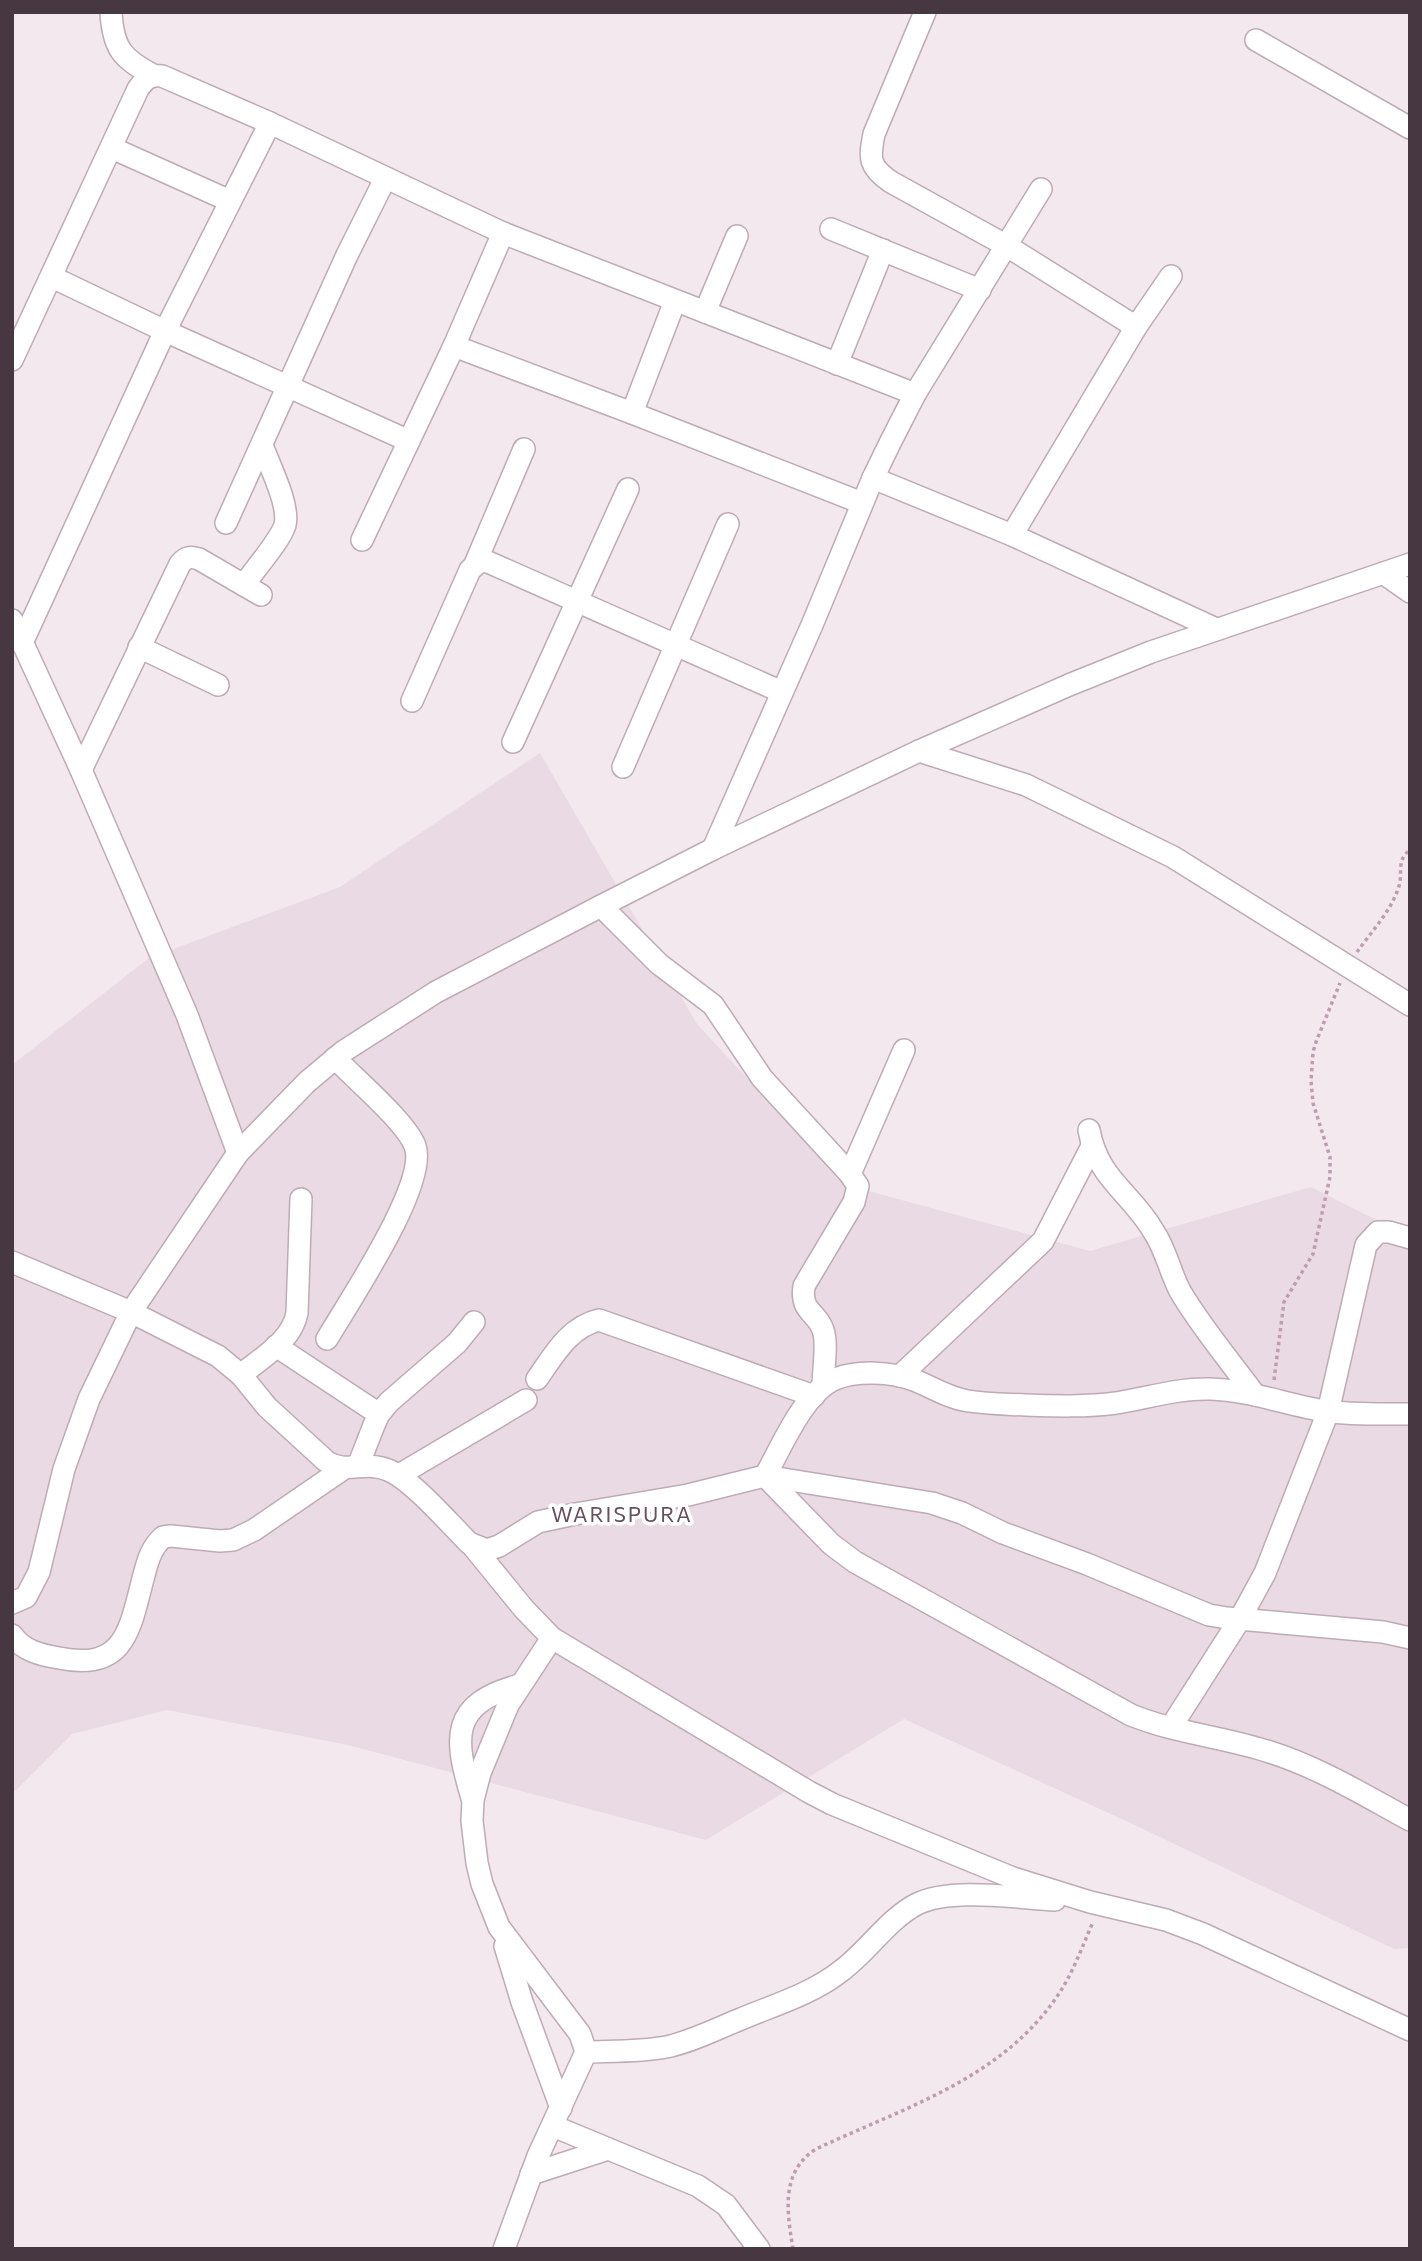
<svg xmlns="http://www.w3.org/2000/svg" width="1422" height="2261" font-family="Commissioner,sans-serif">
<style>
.residential{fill:#eadae3}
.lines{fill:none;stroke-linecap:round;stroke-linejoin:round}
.minor-casing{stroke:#beabb6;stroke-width:24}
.path{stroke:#bf9db0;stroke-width:3.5;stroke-dasharray:3.5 3.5;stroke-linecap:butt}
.minor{stroke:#fff;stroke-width:21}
.labels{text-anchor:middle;stroke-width:7;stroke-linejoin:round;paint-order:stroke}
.quarter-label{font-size:21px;letter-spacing:2px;fill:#684f5e;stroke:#fff}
</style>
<rect width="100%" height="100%" fill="#f3e8ee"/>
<path class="residential" d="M 540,753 L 697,1024 L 846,1185 L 1090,1251 L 1311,1187 L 1410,1237 L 1410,1948 L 1394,1949 L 1139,1827 L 904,1719 L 706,1840 L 348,1745 L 167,1710 L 72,1734 L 12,1794 L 12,1065 L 149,958 L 340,887 Z"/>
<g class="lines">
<defs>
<g id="minor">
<path d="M 111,12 C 113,48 122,59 153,75"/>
<path d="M 925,12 L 874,134 C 869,159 869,167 891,182 L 1007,246 L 1136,327"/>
<path d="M 1256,40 L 1410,128"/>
<path d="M 112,148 L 230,201"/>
<path d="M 831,229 L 980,290"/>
<path d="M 52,277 L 165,331 L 409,441"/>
<path d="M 705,312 L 737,236"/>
<path d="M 454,346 L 632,413 L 862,503"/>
<path d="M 12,360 L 138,89 C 145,79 149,75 162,76 L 270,123 L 503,233 L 915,394"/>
<path d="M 837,364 L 883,250"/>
<path d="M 632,413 L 675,301"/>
<path d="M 873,478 L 1012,535 L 1216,629"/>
<path d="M 226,523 L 347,255 L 385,179"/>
<path d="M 1012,535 L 1136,327 L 1171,276"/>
<path d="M 362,540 L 454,346 L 503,233"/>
<path d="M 475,564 L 524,449"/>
<path d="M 1383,573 L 1410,592"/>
<path d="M 244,585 C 254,570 280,541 285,525 C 290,505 269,465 262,445"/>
<path d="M 12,620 L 81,770 L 187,1015 L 238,1153"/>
<path d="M 22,643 L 165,331 L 270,123"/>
<path d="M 139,647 L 218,685"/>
<path d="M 412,701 L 470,570 L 480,561 L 488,562 L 782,692"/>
<path d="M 513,742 L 628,489"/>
<path d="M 919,751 L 1026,785 L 1173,857 L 1410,1005"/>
<path d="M 623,767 L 728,524"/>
<path d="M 81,770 L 180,564 C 186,557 190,556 199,559 L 261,595"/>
<path d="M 713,849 L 812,625 L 873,478 L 890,443 L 915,394 L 1041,189"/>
<path d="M 601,906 L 659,964 L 713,1005 L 762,1078 L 850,1174 L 858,1186 L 854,1202 L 804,1286 C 800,1313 817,1311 823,1330 C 828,1343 823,1371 823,1386"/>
<path d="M 1089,1130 C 1098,1180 1131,1192 1154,1232 C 1166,1250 1170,1272 1180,1291 C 1201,1327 1230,1361 1255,1395"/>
<path d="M 850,1174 L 904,1050"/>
<path d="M 12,1262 L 131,1312 L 218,1356 L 241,1375 L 267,1407 L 326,1461 C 346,1475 365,1460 388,1470 C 411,1479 450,1524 469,1543 L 487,1550 L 499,1546 L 538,1522 L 575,1514 L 688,1495 L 765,1476 L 932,1503 L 962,1513 L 1003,1533 L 1087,1564 L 1209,1615 L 1227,1618 L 1383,1632 L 1410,1638"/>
<path d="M 327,1339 C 348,1303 429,1183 415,1146 C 406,1122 354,1078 335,1058"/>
<path d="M 276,1346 L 379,1414"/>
<path d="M 241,1375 C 262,1357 292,1341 297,1313 L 301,1199"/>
<path d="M 900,1376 L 1043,1241 L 1092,1146"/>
<path d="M 537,1379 C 554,1355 569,1327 599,1320 L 814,1396"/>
<path d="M 1410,1414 C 1382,1414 1353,1415 1325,1411 C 1287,1405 1250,1390 1210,1389 C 1179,1388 1147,1398 1116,1403 C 1086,1407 1056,1406 1026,1405 C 1006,1404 987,1404 968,1401 C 948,1398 932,1387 914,1380 C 891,1372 858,1370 835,1379 C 804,1392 781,1448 765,1476 L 831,1544 L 855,1562 L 1131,1715 C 1175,1733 1225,1737 1270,1752 C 1320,1768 1364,1795 1410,1820"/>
<path d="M 358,1466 L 374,1425 L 379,1414 L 389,1402 L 457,1343 L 474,1322"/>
<path d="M 399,1475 L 526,1400"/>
<path d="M 471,1544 L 524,1609 L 552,1638 L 809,1792 L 832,1804 L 1013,1878 L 1090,1902 L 1166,1920 L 1203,1934 L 1410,2030"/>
<path d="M 12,1603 L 26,1597 L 39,1572 L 64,1469 L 89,1399 L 131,1312 L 238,1153 L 307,1082 L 344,1051 L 436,992 L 601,906 L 713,849 L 919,751 L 1069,685 L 1151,652 L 1410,564"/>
<path d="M 12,1635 C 23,1651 41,1655 59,1658 C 127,1672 130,1627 144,1575 C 148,1560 151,1548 163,1537 L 171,1536 L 220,1541 L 233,1540 L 254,1530 L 343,1469"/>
<path d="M 1171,1727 L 1240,1619 L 1265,1573 L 1328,1412 L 1366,1245 L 1378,1232 L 1389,1232 L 1410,1238"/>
<path d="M 472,1798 C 454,1738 449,1704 520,1685"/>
<path d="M 505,1946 L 522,2002 L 561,2108"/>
<path d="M 586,2052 C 612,2051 640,2052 666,2047 C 691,2042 716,2029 741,2019 C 774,2005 812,1994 841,1971 C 868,1951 888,1919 917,1904 C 951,1887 1017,1898 1055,1900"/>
<path d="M 553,2126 L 698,2186 L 726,2205 L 759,2249"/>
<path d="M 531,2174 L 608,2149"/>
<path d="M 504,2249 L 538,2156 L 586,2052 L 580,2034 L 499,1927 L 482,1884 L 477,1863 L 472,1821 L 473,1800 L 480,1773 L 508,1705 L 552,1638"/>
</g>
</defs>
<use href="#minor" class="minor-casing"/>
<g class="path">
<path d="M 1357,952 C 1371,932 1392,910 1399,886 C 1403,872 1396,860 1410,850"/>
<path d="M 1274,1380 L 1284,1302 L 1313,1254 L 1330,1177 L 1330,1157 L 1313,1103 L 1311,1081 L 1313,1052 L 1316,1042 L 1340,983"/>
<path d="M 793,2249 C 787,2212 780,2172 816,2149 C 903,2108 1002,2079 1058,1995 C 1073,1973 1082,1947 1093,1922"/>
</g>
<use href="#minor" class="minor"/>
</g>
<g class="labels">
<g class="quarter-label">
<text x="622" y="1522">WARISPURA</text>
</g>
</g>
<rect width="1422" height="2261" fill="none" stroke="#463740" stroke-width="28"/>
</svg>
